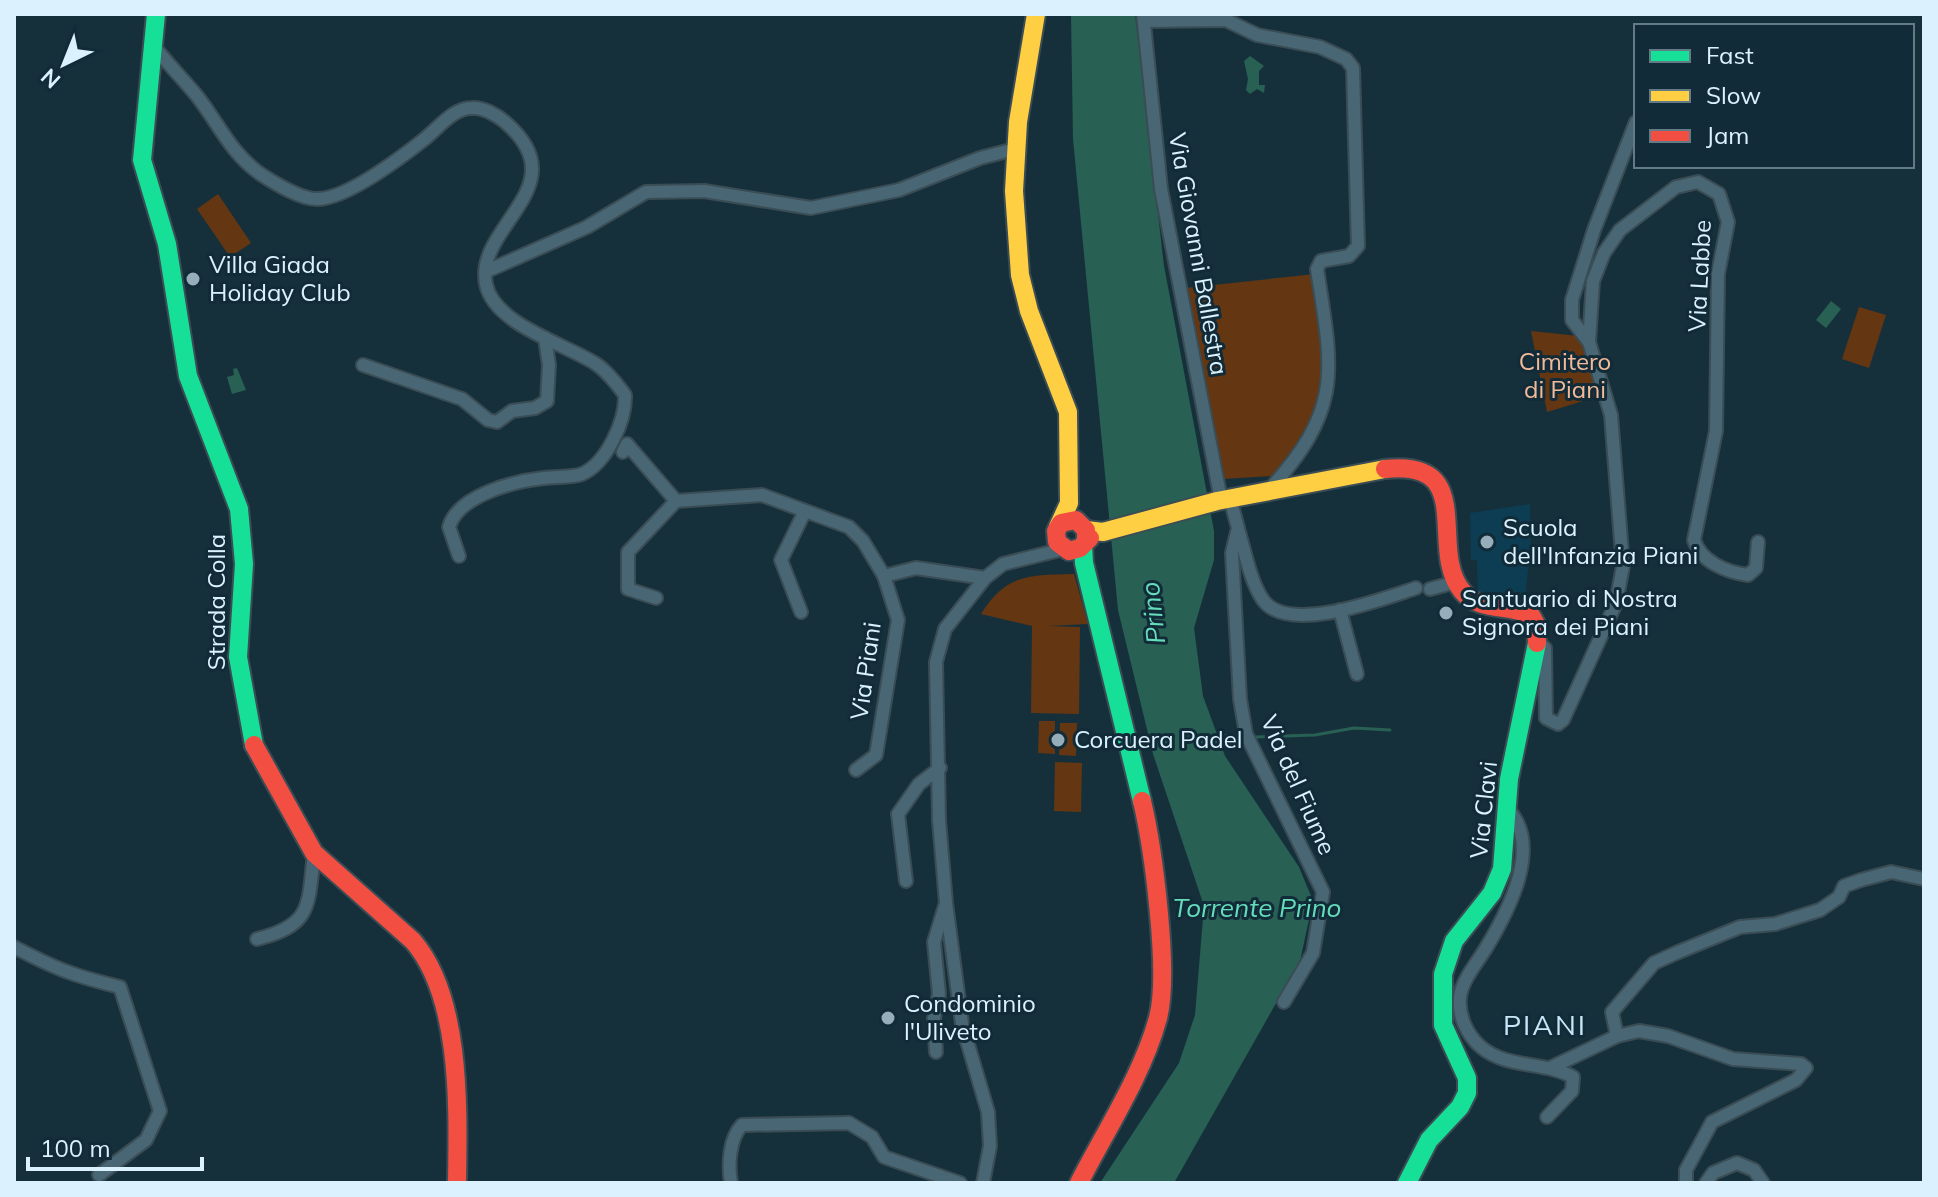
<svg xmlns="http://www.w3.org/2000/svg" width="1938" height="1197" font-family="Mulish,sans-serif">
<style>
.built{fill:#0c3d52}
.green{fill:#643611}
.water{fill:#286053}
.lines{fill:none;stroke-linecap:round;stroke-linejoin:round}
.stream{stroke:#286053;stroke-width:3}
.street-casing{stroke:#3a4c54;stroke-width:16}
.fast-casing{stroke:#3a4c54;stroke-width:22}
.slow-casing{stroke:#3a4c54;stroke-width:22}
.jam-casing{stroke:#3a4c54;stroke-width:22}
.street{stroke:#486673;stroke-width:12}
.fast{stroke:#16e098;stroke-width:18}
.slow{stroke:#ffcf43;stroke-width:18}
.jam{stroke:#f24e42;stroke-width:18}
.poi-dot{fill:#96aeba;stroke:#112b38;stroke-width:3}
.labels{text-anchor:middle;stroke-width:6;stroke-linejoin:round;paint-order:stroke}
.street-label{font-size:24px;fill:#dbf2fe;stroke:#112b38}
.poi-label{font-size:24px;fill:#dbf2fe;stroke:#112b38;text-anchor:start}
.park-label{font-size:24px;fill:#f2ba98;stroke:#112b38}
.water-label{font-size:26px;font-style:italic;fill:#65ddbb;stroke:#112b38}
.quarter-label{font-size:28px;letter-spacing:2px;fill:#c8e6f7;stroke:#112b38}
</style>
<rect width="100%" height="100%" fill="#16303b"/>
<path class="built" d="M 1530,504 L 1531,547 L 1525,595 L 1478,596 L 1477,560 L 1471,560 L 1470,513 Z"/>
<g class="green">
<path d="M 218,194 L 251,243 L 230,257 L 197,209 Z"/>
<path d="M 1315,274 C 1323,322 1337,382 1313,427 C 1303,445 1286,461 1274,476 L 1223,479 L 1185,288 Z"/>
<path d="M 1859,307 L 1886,315 L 1869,368 L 1842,359 Z"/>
<path d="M 1531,331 L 1579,336 L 1603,395 L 1547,412 Z"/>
<path d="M 1074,574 L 1088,624 L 1048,626 L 1080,627 L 1079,714 L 1031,713 L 1032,626 L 981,614 C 1006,574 1029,575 1074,574 Z"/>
<path d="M 1039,721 L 1055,721 L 1055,754 L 1038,753 Z"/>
<path d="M 1060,723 L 1077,723 L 1076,756 L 1059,755 Z"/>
<path d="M 1055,762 L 1082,763 L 1081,812 L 1054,811 Z"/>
</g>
<g class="water">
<path d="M 1071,14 L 1135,14 L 1164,266 L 1214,531 L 1214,560 L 1194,628 L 1203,696 L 1225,756 L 1299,867 L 1313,901 L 1300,961 L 1174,1183 L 1100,1183 L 1179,1063 L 1195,1015 L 1204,906 L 1153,754 L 1118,610 L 1073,139 Z"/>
<path d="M 1250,56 L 1264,66 L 1259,71 L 1259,85 L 1265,85 L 1264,93 L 1257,89 L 1250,94 L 1246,90 L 1248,79 L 1244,61 Z"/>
<path d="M 1831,301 L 1841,309 L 1826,328 L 1816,320 Z"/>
<path d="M 237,368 L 246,390 L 232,394 L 227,377 L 234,375 L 233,369 Z"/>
</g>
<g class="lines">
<g class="stream">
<path d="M 1215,735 L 1239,736"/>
<path d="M 1255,737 L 1315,735 L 1354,728 L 1390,730"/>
</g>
<defs>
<g id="street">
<path d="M 1143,14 L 1161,189 L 1221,500"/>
<path d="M 1144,21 L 1226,20 L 1257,35 L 1320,47 L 1346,59 L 1353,68 L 1358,246 L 1349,256 L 1321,261 L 1317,269 C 1333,372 1343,409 1268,491"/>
<path d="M 153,45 C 167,63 183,79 197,96 C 219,124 231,154 262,175 C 276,184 300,199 317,199 C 346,199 399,159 422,141 C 437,130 452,108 472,108 C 483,107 497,115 505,122 C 580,186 474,226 486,284 C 494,325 566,344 596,364 C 608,372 617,384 625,395 C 626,420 607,463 582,474 C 571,478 556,476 544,478 C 515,481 458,495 449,527 L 459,556"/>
<path d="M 487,271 L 587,227 L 646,192 L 704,191 L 811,208 L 899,190 L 980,158 L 1015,149"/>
<path d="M 1589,342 L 1572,320 L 1572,300 L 1594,230 L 1636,122"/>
<path d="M 363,365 L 462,399 L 488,420 L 497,422 L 512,411 L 535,408 L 547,401 L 549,365 L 545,338"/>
<path d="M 623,452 L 627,444 L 676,501 L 762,495 L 849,527 L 863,541 L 884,576 L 898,620 L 876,755 L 856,770"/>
<path d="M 1230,498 L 1238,528 L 1232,553 L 1240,699 L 1246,734 L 1323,892 L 1313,953 L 1284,1002"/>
<path d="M 1238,529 C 1245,551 1250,581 1263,600 C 1288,635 1382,599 1416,588"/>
<path d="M 884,576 L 916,568 L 985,578"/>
<path d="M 1430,589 L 1456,582"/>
<path d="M 656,598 L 628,589 L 628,552 L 676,501"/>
<path d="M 1340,610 L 1357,674"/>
<path d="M 801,612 L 781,560 L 804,513"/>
<path d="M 1538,642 L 1545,648 L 1546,718 L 1558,724 L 1563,720 L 1616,603 L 1623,566 L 1611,415 L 1589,342 L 1593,281 L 1604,253 L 1620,230 L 1676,187 L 1698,182 L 1719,194 L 1728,222 L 1718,274 L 1716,431 L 1694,540 C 1701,562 1726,572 1748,575 L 1756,568 L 1758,542"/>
<path d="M 1506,807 C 1544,844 1509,910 1486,948 C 1477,963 1462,980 1460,997 C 1458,1016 1467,1035 1481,1047 C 1507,1069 1544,1061 1573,1077 L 1572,1091 L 1547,1117"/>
<path d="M 906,881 L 898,814 L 919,784 L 940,768"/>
<path d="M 257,939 C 313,925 308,905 314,853"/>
<path d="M 14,947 C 56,969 74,976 120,987 L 160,1111 L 146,1140 L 99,1175"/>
<path d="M 1617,1036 L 1612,1012 L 1654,963 L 1676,953 L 1740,927 L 1775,924 L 1820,910 L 1839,897 L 1844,886 L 1861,880 L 1891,872 L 1924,879"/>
<path d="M 936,1052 L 934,1018 L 939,994 L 934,942 L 945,906"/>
<path d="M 1552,1067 L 1617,1036 L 1639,1031 L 1668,1036 L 1733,1059 L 1801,1064 L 1806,1068 L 1796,1080 L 1712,1122 L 1686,1170 L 1686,1183"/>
<path d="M 731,1183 C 728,1165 729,1139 742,1125 L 849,1123 L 872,1137 L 884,1157 L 960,1183"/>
<path d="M 983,1183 L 990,1146 L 988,1112 L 962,1024 L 946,903 L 939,820 L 936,662 L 945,629 L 985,578 L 1003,564 L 1064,549"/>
<path d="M 1706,1183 L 1713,1173 L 1737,1163 L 1754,1170 L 1763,1183"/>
</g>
<g id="fast">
<path d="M 156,14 L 142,160 L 167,244 L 188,376 L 239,509 L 244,564 L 238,657 L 254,745"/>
<path d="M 1083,545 L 1084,563 L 1142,801"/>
<path d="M 1407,1183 L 1429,1140 L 1460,1107 L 1467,1093 L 1467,1078 L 1443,1025 L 1443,974 L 1454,941 L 1492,893 L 1502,869 L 1509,779 L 1537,643"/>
</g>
<g id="slow">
<path d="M 1036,14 L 1018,122 L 1014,191 L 1020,275 L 1029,311 L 1068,412 L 1069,503 L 1058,527"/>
<path d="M 1086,530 L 1103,532 L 1217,501 L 1385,469"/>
</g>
<g id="jam">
<path d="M 1385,469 C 1479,459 1427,548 1462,591 C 1479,612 1509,604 1531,615 L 1536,624 L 1537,643"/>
<path d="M 1086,540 L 1086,530 L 1076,520 L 1061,523 L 1056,531 L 1057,542 L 1069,551 L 1080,548 L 1090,538"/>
<path d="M 254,745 L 314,853 L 413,941 C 462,998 458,1111 457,1183"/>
<path d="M 1079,1183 C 1106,1130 1142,1076 1158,1018 C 1170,973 1153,847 1142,801"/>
</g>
</defs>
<use href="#street" class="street-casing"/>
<use href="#fast" class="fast-casing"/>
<use href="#slow" class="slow-casing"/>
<use href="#jam" class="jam-casing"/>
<use href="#street" class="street"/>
<use href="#fast" class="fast"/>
<use href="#slow" class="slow"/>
<use href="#jam" class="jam"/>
</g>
<g class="poi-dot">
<circle cx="193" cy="279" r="8"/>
<circle cx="1487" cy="542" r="8"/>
<circle cx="1446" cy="613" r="8"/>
<circle cx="1058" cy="740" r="8"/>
<circle cx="888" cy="1018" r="8"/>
</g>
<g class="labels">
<g class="street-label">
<text transform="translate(1198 254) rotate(80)" y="8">Via Giovanni Ballestra</text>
<text transform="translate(1700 276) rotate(-87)" y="8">Via Labbe</text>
<text transform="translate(217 602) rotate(-90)" y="8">Strada Colla</text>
<text transform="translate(866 671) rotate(-82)" y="8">Via Piani</text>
<text transform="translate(1298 785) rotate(66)" y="8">Via del Fiume</text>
<text transform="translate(1484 810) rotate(-84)" y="8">Via Clavi</text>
</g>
<g class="poi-label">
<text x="209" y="273">Villa Giada<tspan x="209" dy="28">Holiday Club</tspan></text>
<text x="1503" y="536">Scuola<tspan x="1503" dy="28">dell'Infanzia Piani</tspan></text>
<text x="1462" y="607">Santuario di Nostra<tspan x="1462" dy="28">Signora dei Piani</tspan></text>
<text x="1074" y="748">Corcuera Padel</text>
<text x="904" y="1012">Condominio<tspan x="904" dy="28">l'Uliveto</tspan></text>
</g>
<g class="park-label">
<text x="1565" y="370">Cimitero<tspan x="1565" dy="28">di Piani</tspan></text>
</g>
<g class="water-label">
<text transform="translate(1153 613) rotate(-96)" y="9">Prino</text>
<text x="1257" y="917">Torrente Prino</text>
</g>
<g class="quarter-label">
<text x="1545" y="1035">PIANI</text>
</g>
</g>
<rect width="1938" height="1197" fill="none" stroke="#dbf2fe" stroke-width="32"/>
<rect x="1634" y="24" width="280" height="144" fill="#112b38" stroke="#627b87" stroke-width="2"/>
<rect x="1650" y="50" width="40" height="12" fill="#16e098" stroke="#627b87" stroke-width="2"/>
<text x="1706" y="64" font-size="24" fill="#dbf2fe">Fast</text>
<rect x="1650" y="90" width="40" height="12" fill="#ffcf43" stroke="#627b87" stroke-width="2"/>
<text x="1706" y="104" font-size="24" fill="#dbf2fe">Slow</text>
<rect x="1650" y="130" width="40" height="12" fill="#f24e42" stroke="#627b87" stroke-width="2"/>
<text x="1706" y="144" font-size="24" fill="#dbf2fe">Jam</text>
<g transform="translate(64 64) rotate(223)" stroke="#112b38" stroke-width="6" paint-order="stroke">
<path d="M0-6L14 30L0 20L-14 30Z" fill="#dbf2fe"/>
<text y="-12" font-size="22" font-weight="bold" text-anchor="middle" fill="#dbf2fe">N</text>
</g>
<path d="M28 1157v12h174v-12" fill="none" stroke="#dbf2fe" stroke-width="4"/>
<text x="40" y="1157" font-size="24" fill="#dbf2fe" stroke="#112b38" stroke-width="6" paint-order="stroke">100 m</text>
</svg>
